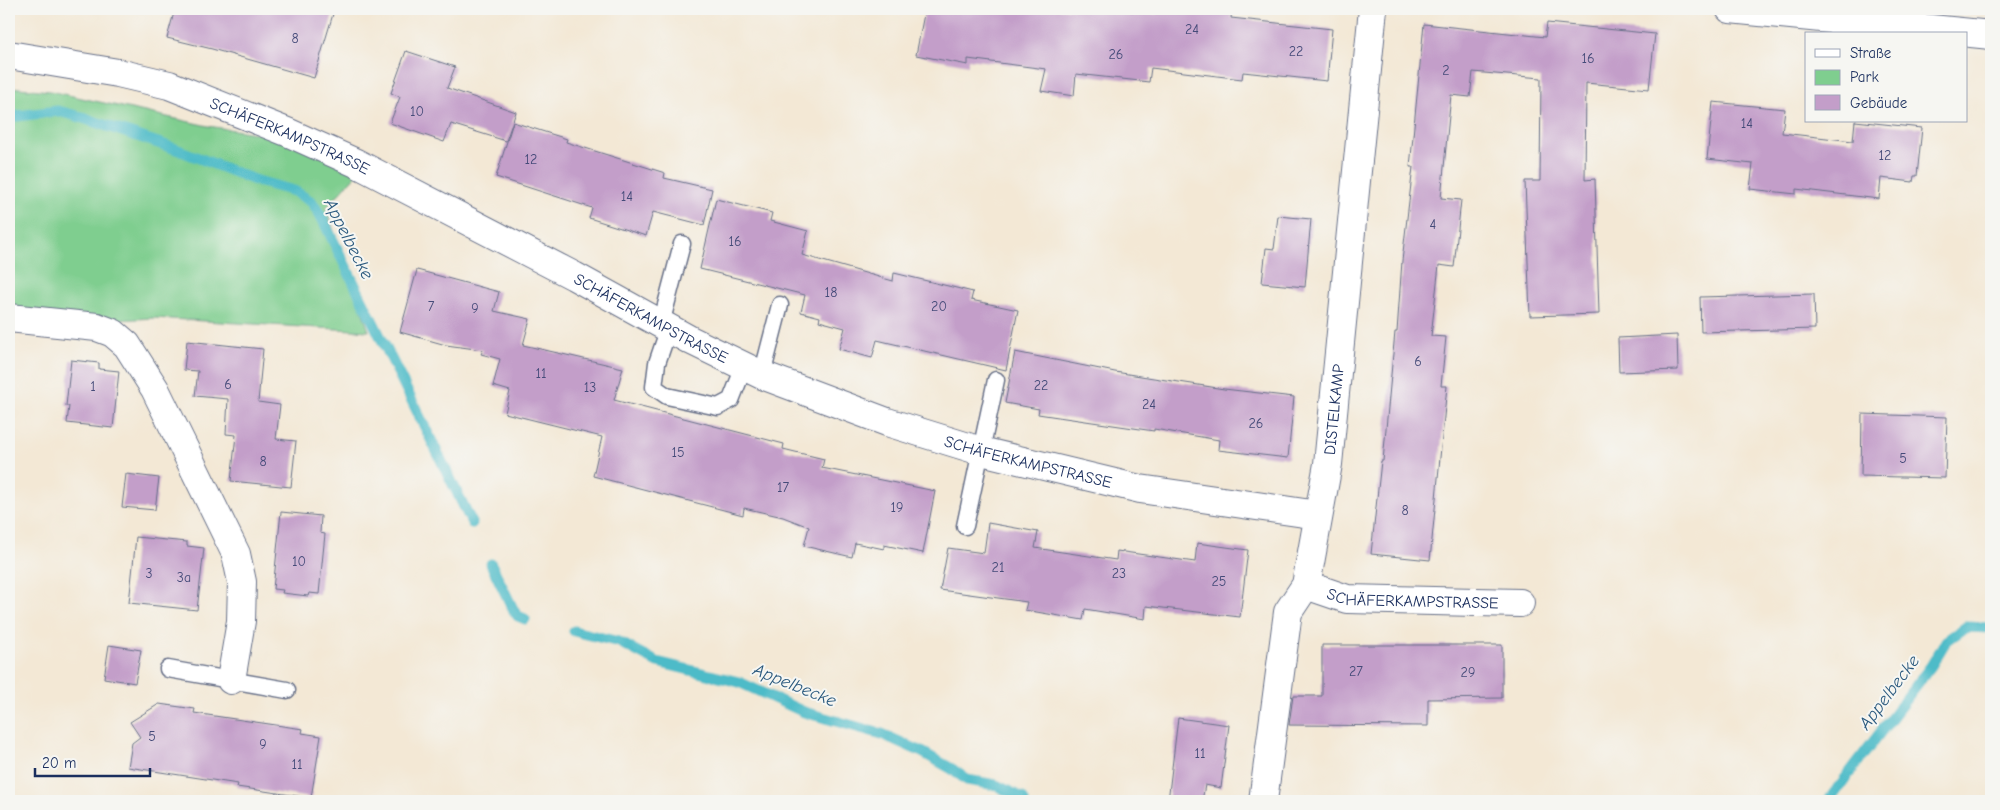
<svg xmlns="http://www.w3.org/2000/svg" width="2000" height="810" font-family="'Comic Neue',sans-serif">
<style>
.green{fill:#7fce8f;stroke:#4d7e76}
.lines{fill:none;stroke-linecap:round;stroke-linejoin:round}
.stream{stroke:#4ebbc8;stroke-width:11}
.building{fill:#c39ec9}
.lane-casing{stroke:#677088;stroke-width:19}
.street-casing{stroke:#677088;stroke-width:30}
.lane{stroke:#fff;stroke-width:16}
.street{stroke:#fff;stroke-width:28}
.labels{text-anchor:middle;stroke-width:4;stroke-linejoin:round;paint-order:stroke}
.number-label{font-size:14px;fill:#454b79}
.street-label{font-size:16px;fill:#1b2f5e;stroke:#f6f6f2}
.water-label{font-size:18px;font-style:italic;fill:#2a597e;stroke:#f6f6f2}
</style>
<rect width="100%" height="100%" fill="#f6f6f2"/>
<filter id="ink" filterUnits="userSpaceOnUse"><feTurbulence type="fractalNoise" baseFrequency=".02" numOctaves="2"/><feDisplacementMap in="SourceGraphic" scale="10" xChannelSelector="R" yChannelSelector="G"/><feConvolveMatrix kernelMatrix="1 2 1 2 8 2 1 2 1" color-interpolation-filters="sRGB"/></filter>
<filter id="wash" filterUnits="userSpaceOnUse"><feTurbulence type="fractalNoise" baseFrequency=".0096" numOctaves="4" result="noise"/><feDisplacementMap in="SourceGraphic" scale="20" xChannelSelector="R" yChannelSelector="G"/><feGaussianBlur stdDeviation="1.12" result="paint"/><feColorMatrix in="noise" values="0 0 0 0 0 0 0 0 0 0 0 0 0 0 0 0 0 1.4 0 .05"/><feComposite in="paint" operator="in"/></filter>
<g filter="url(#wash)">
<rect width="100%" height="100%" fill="#f3e8d5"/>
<path class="green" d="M 9,87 L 50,91 L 208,126 L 288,138 L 359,172 L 326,208 L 369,331 L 154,318 L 100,321 L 9,313 Z"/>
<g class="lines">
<g class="stream">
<path d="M 9,117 L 58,111 L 77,116 L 176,149 L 257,181 L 294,191 L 312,202 L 323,220 L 472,523"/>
<path d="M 491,564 L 514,611 L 518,616 L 525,619"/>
<path d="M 574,631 L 619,642 L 657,662 L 739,682 L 804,712 L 882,734 L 922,752 L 952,769 L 967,780 L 996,785 L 1022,798 L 1024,801"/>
<path d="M 1828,801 L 1931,666 L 1946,641 L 1966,627 L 1991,628"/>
</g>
</g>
<g id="blocks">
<g class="building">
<path d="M 175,9 L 316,9 L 333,14 L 314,78 L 212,49 L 167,38 Z"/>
<path d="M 925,9 L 1103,9 L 1157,14 L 1158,9 L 1232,9 L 1231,18 L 1332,29 L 1327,81 L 1243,72 L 1242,79 L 1151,68 L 1149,82 L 1076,74 L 1074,96 L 1041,91 L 1046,69 L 968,59 L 968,65 L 916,55 Z"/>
<path d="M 1547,23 L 1655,34 L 1649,89 L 1586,83 L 1585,180 L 1595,179 L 1599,314 L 1530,316 L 1525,181 L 1540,181 L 1541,78 L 1473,72 L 1470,97 L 1451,95 L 1441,198 L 1461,200 L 1454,267 L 1439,265 L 1431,336 L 1446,337 L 1441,386 L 1447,386 L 1430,560 L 1371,554 L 1381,461 L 1383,461 L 1395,332 L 1397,332 L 1402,261 L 1413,167 L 1410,167 L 1424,24 L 1545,37 Z"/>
<path d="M 406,51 L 455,67 L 447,88 L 516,112 L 506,141 L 451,124 L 444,142 L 390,123 L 400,97 L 391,93 Z"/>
<path d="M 1713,102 L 1785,109 L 1782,133 L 1853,141 L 1855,121 L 1922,128 L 1917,176 L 1914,176 L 1913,182 L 1881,178 L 1879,199 L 1796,189 L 1796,194 L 1750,189 L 1753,164 L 1707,159 Z"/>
<path d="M 513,122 L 567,139 L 566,142 L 665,173 L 664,178 L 712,189 L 704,225 L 653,212 L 646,236 L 589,218 L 592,208 L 496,177 Z"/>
<path d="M 716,199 L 772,213 L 770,221 L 808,231 L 802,255 L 893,281 L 894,273 L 973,292 L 971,300 L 1018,310 L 1006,370 L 877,340 L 872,358 L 839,349 L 845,328 L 819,321 L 820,317 L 801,312 L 805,295 L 700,269 Z"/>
<path d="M 1278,216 L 1311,219 L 1305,287 L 1262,283 L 1266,248 L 1274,249 Z"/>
<path d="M 417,270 L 499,292 L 494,311 L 530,319 L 523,345 L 623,368 L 614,400 L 784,444 L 783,449 L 824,459 L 822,468 L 935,491 L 923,553 L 884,545 L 884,549 L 855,543 L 852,557 L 804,546 L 809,527 L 783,517 L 744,508 L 743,515 L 593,476 L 602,437 L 505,413 L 510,391 L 493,386 L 500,359 L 481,354 L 483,350 L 446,345 L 400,332 Z"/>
<path d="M 1814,294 L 1815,329 L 1701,332 L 1700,297 Z"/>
<path d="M 1677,335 L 1678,370 L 1619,372 L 1618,338 Z"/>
<path d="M 187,341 L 263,349 L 258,402 L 280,405 L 276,439 L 296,441 L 291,487 L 231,481 L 236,435 L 226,434 L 228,399 L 195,396 L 198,371 L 184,370 Z"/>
<path d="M 1015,352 L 1115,372 L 1224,389 L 1294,397 L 1288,458 L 1218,450 L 1219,440 L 1154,429 L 1154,431 L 1058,417 L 1038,414 L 1039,409 L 1005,403 Z"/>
<path d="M 71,360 L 99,363 L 99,369 L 119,371 L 113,428 L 67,423 L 69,406 L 66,406 Z"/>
<path d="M 1862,414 L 1947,417 L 1945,478 L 1861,476 Z"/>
<path d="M 126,474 L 159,478 L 155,510 L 122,507 Z"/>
<path d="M 281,512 L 321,516 L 320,533 L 325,534 L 319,594 L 309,593 L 308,596 L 282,593 L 283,590 L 273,589 Z"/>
<path d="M 988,523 L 1038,532 L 1035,548 L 1116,560 L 1117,551 L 1195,562 L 1197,543 L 1248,550 L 1240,617 L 1146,606 L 1145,619 L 1085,609 L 1083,620 L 1025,610 L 1027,602 L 940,590 L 948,548 L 984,553 Z"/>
<path d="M 136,537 L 187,542 L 187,546 L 204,548 L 197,610 L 129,603 Z"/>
<path d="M 109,645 L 141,650 L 135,683 L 104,678 Z"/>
<path d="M 1322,645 L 1502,645 L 1502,698 L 1428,699 L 1428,726 L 1289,725 L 1293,696 L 1322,696 Z"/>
<path d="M 159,704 L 195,709 L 194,713 L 303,729 L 302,733 L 321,736 L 311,798 L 237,787 L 238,784 L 128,767 L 132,743 L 140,737 L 130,722 Z"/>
<path d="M 1178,718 L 1229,725 L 1221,788 L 1205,785 L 1202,801 L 1168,801 Z"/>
</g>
</g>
</g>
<g filter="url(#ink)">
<use href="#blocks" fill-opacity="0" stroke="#677088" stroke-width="1"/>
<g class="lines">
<defs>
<g id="lane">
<path d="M 661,324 L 682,244"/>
<path d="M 669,328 L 657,363 L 654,387 L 667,396 L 718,407 L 731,400 L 744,367"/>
<path d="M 762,375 L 780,305"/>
<path d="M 965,526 L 996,380"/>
<path d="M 168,669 L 287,690"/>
</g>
<g id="street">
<path d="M 1730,9 L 1991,35"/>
<path id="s1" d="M 9,55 L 118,73 L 169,85 L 287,132 L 356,163 L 574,276 L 690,340 L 762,375 L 887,422 L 981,451 L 1140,489 L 1318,515"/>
<path d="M 9,318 L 97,327 L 113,333 L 127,345 L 155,389 L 236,554 L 242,582 L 241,621 L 231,680"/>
<path id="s2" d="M 1306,585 L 1347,599 L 1520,603"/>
<path id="s3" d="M 1263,801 L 1288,612 L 1306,585 L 1328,464 L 1373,9"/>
</g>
</defs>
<use href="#lane" class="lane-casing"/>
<use href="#street" class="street-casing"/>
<use href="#lane" class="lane"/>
<use href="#street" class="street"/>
</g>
</g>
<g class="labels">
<g class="number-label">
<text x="1192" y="34">24</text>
<text x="295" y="43">8</text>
<text x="1296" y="56">22</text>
<text x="1116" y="59">26</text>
<text x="1588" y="63">16</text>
<text x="1446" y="75">2</text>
<text x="417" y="116">10</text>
<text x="1747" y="128">14</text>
<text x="1885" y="160">12</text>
<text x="531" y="164">12</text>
<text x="627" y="201">14</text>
<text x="1433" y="229">4</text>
<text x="735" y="246">16</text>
<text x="831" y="297">18</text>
<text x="431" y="311">7</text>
<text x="939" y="311">20</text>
<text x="475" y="313">9</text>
<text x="1418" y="366">6</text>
<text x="541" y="378">11</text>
<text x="228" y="389">6</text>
<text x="1041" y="390">22</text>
<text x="93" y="391">1</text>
<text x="590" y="392">13</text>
<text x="1149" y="409">24</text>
<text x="1256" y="428">26</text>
<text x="678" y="457">15</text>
<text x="1903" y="463">5</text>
<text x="263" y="466">8</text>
<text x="783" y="492">17</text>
<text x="897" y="512">19</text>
<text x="1405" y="515">8</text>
<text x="299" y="566">10</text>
<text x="998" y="572">21</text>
<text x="149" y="578">3</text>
<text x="1119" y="578">23</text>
<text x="184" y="582">3a</text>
<text x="1219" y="586">25</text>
<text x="1356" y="676">27</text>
<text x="1468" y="677">29</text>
<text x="152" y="741">5</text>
<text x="263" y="749">9</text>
<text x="1200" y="758">11</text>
<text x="297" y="769">11</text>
</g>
<g class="street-label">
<text dy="6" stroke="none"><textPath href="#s1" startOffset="294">SCHÄFERKAMPSTRASSE</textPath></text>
<text dy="6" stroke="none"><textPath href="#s1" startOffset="699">SCHÄFERKAMPSTRASSE</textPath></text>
<text dy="6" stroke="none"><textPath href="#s3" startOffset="401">DISTELKAMP</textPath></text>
<text dy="6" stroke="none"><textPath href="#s1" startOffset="1104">SCHÄFERKAMPSTRASSE</textPath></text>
<text dy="6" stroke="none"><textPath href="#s2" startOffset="109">SCHÄFERKAMPSTRASSE</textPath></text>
</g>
<g class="water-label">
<text transform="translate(349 239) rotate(63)" y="6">Appelbecke</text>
<text transform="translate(795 685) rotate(22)" y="6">Appelbecke</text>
<text transform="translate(1889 692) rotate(-53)" y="6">Appelbecke</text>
</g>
</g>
<rect width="2000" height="810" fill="none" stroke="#f6f6f2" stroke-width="30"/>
<rect x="1805" y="32" width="162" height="90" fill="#f6f6f2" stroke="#9ea6b7"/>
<rect x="1815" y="49" width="25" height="8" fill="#ffffff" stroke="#9ea6b7"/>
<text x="1850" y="58" font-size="15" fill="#1b2f5e">Straße</text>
<rect x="1815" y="70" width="25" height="15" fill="#7fce8f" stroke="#9ea6b7"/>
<text x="1850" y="82" font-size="15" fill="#1b2f5e">Park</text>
<rect x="1815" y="95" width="25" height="15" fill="#c39ec9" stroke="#9ea6b7"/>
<text x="1850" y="108" font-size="15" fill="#1b2f5e">Gebäude</text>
<path d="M35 768v8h115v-8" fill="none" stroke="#1b2f5e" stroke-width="2.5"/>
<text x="42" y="768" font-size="15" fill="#1b2f5e" stroke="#f6f6f2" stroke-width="4" paint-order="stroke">20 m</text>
</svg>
